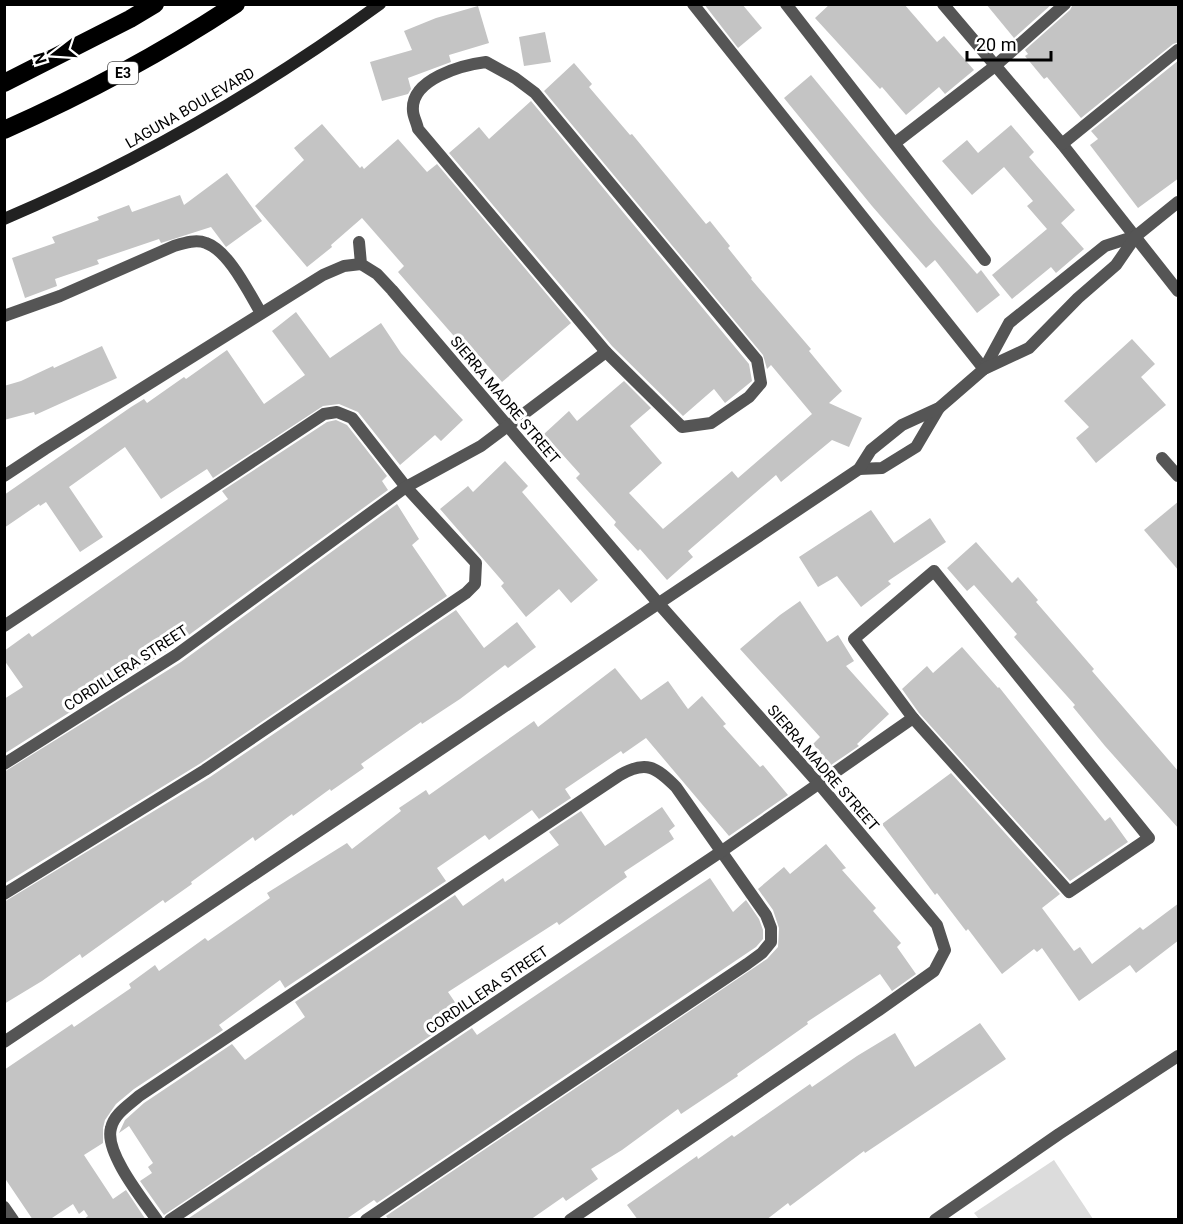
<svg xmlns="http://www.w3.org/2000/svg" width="1183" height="1224" font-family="Roboto,sans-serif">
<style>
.green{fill:#dcdcdc}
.building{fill:#c4c4c4}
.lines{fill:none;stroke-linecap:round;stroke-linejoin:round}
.street{stroke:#555;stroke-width:12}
.secondary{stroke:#222;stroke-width:12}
.highway{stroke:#000;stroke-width:18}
.labels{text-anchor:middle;stroke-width:6;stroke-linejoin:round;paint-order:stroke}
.shield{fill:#fff;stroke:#4c4c4c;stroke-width:1.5}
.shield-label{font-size:14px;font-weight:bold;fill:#000}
.street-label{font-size:15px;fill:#000;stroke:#fff}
</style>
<rect width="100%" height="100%" fill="#fff"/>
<path class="green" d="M 1054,1160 L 1093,1219 L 979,1219 L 974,1213 Z"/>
<g class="building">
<path d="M 704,4 L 742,4 L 762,28 L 738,48 Z"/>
<path d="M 830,4 L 904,4 L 937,42 L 944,36 L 974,70 L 945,94 L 939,87 L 906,115 L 882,87 L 880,89 L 815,18 Z"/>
<path d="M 986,4 L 1052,4 L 1014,38 Z"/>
<path d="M 1073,4 L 1179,4 L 1179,42 L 1173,44 L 1081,118 L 1047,77 L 1044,79 L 1025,56 L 1028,54 L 1025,50 L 1070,10 Z"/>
<path d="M 478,6 L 489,43 L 449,55 L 451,62 L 408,78 L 411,89 L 408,94 L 382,101 L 370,62 L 412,50 L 404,31 L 436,18 Z"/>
<path d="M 545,32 L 551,62 L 524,66 L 519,37 Z"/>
<path d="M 1179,60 L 1179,178 L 1138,208 L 1090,145 L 1098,139 L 1091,131 Z"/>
<path d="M 574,63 L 592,84 L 589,87 L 630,135 L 632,134 L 706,224 L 710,221 L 730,246 L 728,248 L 752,278 L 751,279 L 811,349 L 809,351 L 842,391 L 829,403 L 862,418 L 849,447 L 832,440 L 781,482 L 776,475 L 688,551 L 693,557 L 667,580 L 640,549 L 638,551 L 614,525 L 616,522 L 576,478 L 580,474 L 544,434 L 569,411 L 577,421 L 624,381 L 651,408 L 630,426 L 662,463 L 629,493 L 663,529 L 732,471 L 738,478 L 812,414 L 771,365 L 767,369 L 763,355 L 544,91 Z"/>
<path d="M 811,75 L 933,223 L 977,274 L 981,270 L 1000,295 L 977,313 L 935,260 L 926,268 L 872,206 L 784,98 Z"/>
<path d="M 531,101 L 749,364 L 752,381 L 725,403 L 714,389 L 683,416 L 612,346 L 449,153 L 479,127 L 489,139 Z"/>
<path d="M 322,124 L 360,168 L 362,166 L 364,169 L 398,139 L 427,172 L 437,164 L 571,323 L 502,382 L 464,339 L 460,343 L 398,272 L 404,266 L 362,218 L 331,245 L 332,247 L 307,267 L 255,206 L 304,160 L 294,148 Z"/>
<path d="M 1011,125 L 1034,152 L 1029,157 L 1075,210 L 1061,223 L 1084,249 L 1056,273 L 1051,267 L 1012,299 L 992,275 L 1047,229 L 1027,206 L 1033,201 L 1004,167 L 972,195 L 942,161 L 967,140 L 978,153 Z"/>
<path d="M 227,173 L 262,221 L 226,247 L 211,227 L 161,243 L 159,239 L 97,260 L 99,264 L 55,279 L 57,286 L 25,298 L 12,258 L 55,243 L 52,237 L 99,220 L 97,217 L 129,205 L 132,212 L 180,195 L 184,205 Z"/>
<path d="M 296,312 L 330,358 L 381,323 L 401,353 L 463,420 L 441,441 L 435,435 L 400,465 L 358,412 L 339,404 L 323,406 L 213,478 L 207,469 L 161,499 L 125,447 L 69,487 L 103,537 L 80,552 L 46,502 L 40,506 L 39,504 L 4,528 L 4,495 L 131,407 L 144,399 L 147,403 L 184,377 L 186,379 L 227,350 L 264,404 L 305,375 L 272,331 Z"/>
<path d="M 1132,339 L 1155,364 L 1141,377 L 1166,405 L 1096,463 L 1076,438 L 1089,427 L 1064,401 Z"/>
<path d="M 102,346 L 117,378 L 35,415 L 34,412 L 4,420 L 4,386 L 21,381 L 53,366 L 54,368 Z"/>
<path d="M 336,420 L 347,425 L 387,476 L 382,481 L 388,490 L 171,648 L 4,754 L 4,699 L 23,687 L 4,660 L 4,651 L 29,633 L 32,637 L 228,499 L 222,491 L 327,422 Z"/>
<path d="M 505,461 L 528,486 L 522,492 L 598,580 L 571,603 L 559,589 L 526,617 L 501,586 L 504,583 L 440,509 L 468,486 L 473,492 Z"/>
<path d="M 1179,501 L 1179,571 L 1144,530 Z"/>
<path d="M 397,504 L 419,539 L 412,545 L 447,596 L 201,763 L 4,884 L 4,772 L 181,662 Z"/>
<path d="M 871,510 L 894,543 L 930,518 L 946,542 L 888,581 L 891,584 L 861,607 L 837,576 L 818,587 L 799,557 Z"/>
<path d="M 976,542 L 1012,583 L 1018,577 L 1038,600 L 1036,602 L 1094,669 L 1092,671 L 1179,772 L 1179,829 L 1105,746 L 1073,707 L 1075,705 L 1014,637 L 1017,634 L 974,585 L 967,591 L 947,568 Z"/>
<path d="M 800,601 L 827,642 L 838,635 L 854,661 L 846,666 L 889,714 L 857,744 L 859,746 L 831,765 L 813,744 L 820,737 L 740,649 L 780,615 Z"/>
<path d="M 456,610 L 484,648 L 517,622 L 536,647 L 508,668 L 505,665 L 460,699 L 422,724 L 421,722 L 361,764 L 364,768 L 331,791 L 330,789 L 293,816 L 292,814 L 255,841 L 253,837 L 191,882 L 192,884 L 165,903 L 163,900 L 82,958 L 80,954 L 42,981 L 4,1004 L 4,902 L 210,777 Z"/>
<path d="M 962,647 L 998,688 L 999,687 L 1105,821 L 1110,817 L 1128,842 L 1070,881 L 919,713 L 902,689 L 927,666 L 933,673 Z"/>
<path d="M 615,668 L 641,700 L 668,681 L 688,709 L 702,696 L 726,724 L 723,726 L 760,767 L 763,765 L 788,795 L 729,836 L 646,738 L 623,754 L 621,751 L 565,789 L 571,798 L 539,819 L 532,810 L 489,840 L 485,835 L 437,868 L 446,881 L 285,988 L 280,980 L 219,1025 L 223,1030 L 134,1089 L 116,1104 L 105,1120 L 103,1128 L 103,1143 L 84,1155 L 113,1199 L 126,1190 L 146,1220 L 83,1220 L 88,1216 L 84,1210 L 79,1214 L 73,1204 L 49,1220 L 33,1220 L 4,1177 L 4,1070 L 72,1024 L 74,1027 L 131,988 L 129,984 L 155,965 L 159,971 L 205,938 L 208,941 L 270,898 L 267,893 L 347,843 L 352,849 L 401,811 L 399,808 L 426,790 L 429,795 L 534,721 L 538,727 Z"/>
<path d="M 951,773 L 1060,894 L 1042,908 L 1074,951 L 1080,947 L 1092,964 L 1140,927 L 1143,930 L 1179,903 L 1179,940 L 1136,973 L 1130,965 L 1079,1001 L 1042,948 L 1037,952 L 1034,949 L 1002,974 L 968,929 L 966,931 L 937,893 L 935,895 L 882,824 Z"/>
<path d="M 662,807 L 675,826 L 669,831 L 674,839 L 624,872 L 627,877 L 559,925 L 557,922 L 448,992 L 463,1014 L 164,1215 L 140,1181 L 152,1173 L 148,1167 L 153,1163 L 129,1126 L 119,1133 L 125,1120 L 144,1103 L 232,1044 L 245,1060 L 305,1017 L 295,1002 L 455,895 L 463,906 L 503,878 L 505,882 L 559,845 L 549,832 L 581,811 L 605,846 Z"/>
<path d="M 826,844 L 846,868 L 842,870 L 876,908 L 873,911 L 901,943 L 897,947 L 916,974 L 892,991 L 880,974 L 807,1022 L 808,1024 L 737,1074 L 738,1076 L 681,1114 L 678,1109 L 622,1150 L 591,1169 L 598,1179 L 566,1201 L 563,1197 L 530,1220 L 389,1220 L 386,1216 L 767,959 L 778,947 L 779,928 L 773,910 L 758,889 L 784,867 L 790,874 Z"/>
<path d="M 710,878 L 733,912 L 746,900 L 759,919 L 763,930 L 763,939 L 756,947 L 377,1203 L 374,1200 L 345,1220 L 186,1220 L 472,1028 L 477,1035 Z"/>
<path d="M 980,1023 L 1006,1059 L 865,1153 L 864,1151 L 790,1206 L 788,1203 L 766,1220 L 638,1220 L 627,1205 L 697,1156 L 698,1159 L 732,1135 L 734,1137 L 810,1084 L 812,1087 L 857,1056 L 895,1033 L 915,1067 Z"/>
</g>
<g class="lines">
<g class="street">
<path d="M 693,4 L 984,369"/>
<path d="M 786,4 L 985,260"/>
<path d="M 943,4 L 1062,144 L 1178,291"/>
<path d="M 486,62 L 515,78 L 535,93 L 757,360 L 761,383 L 749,397 L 711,423 L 682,427 L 606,352 L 418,129 C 417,123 413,116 413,111 C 410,79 462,65 486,62 Z"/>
<path d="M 895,143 L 995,66 L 1065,4"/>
<path d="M 1062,144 L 1178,50"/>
<path d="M 359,242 L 361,264 L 377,274 L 392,290 L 659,604 L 819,784 L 937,925 L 945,950 L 934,971 L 879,1010 L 570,1220"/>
<path d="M 4,316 L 60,296 L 174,246 C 184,243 196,239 206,243 C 229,251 249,293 261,313"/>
<path d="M 984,369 L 1009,323 L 1105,246 L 1136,236"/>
<path d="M 1162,458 L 1178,476"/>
<path d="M 859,469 L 882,468 L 916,447 L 939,408"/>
<path d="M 4,476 L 45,449 L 323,275 L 344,266 L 361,264"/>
<path d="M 934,571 L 1149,838 L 1069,892 L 913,718 L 854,639 Z"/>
<path d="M 4,626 L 324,414 L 337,412 L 352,418 L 406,487 L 476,563 L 475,584 L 466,593 L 205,770 L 4,894"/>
<path d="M 4,764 L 176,655 L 406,487 L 481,446 L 606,352"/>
<path d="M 4,1042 L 859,469 L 871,450 L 902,425 L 939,408 L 984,369 L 1029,348 L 1078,298 L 1116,265 L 1136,236 L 1178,202"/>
<path d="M 4,1207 L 13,1220"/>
<path d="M 157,1220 C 143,1200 104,1152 111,1128 C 114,1114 129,1105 139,1096 L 620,775 C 646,760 656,767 676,787 L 766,915 L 771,928 L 771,942 L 762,953 L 747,964 L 366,1220"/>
<path d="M 170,1220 L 722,851 L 913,718"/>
<path d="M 935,1220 L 1059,1134 L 1178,1056"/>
</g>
<path class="secondary" d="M 4,219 C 138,162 263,89 380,4"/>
<g class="highway">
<path d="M 4,83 L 130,19 L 155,4"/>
<path d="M 4,130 C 85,94 162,53 236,4"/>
</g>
</g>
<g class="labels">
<rect class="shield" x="108" y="62" width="30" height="22" rx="4.5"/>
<g class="shield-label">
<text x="123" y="78">E3</text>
</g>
<g class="street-label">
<text transform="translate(190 108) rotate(-30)" y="5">LAGUNA BOULEVARD</text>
<text transform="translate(505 400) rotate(50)" y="5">SIERRA MADRE STREET</text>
<text transform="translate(126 668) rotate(-33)" y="5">CORDILLERA STREET</text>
<text transform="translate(823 768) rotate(49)" y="5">SIERRA MADRE STREET</text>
<text transform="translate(487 990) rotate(-34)" y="5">CORDILLERA STREET</text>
</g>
</g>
<rect width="1183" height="1224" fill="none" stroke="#000000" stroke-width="12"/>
<g transform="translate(54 54) rotate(253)" stroke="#ffffff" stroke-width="4.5" paint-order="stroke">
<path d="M0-4.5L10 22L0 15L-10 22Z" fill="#000000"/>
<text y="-9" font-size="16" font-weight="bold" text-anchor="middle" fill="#000000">N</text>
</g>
<path d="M967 51v9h84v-9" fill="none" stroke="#000000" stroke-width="3"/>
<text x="976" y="51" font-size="18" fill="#000000" stroke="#ffffff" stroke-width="4.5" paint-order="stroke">20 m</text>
</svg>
